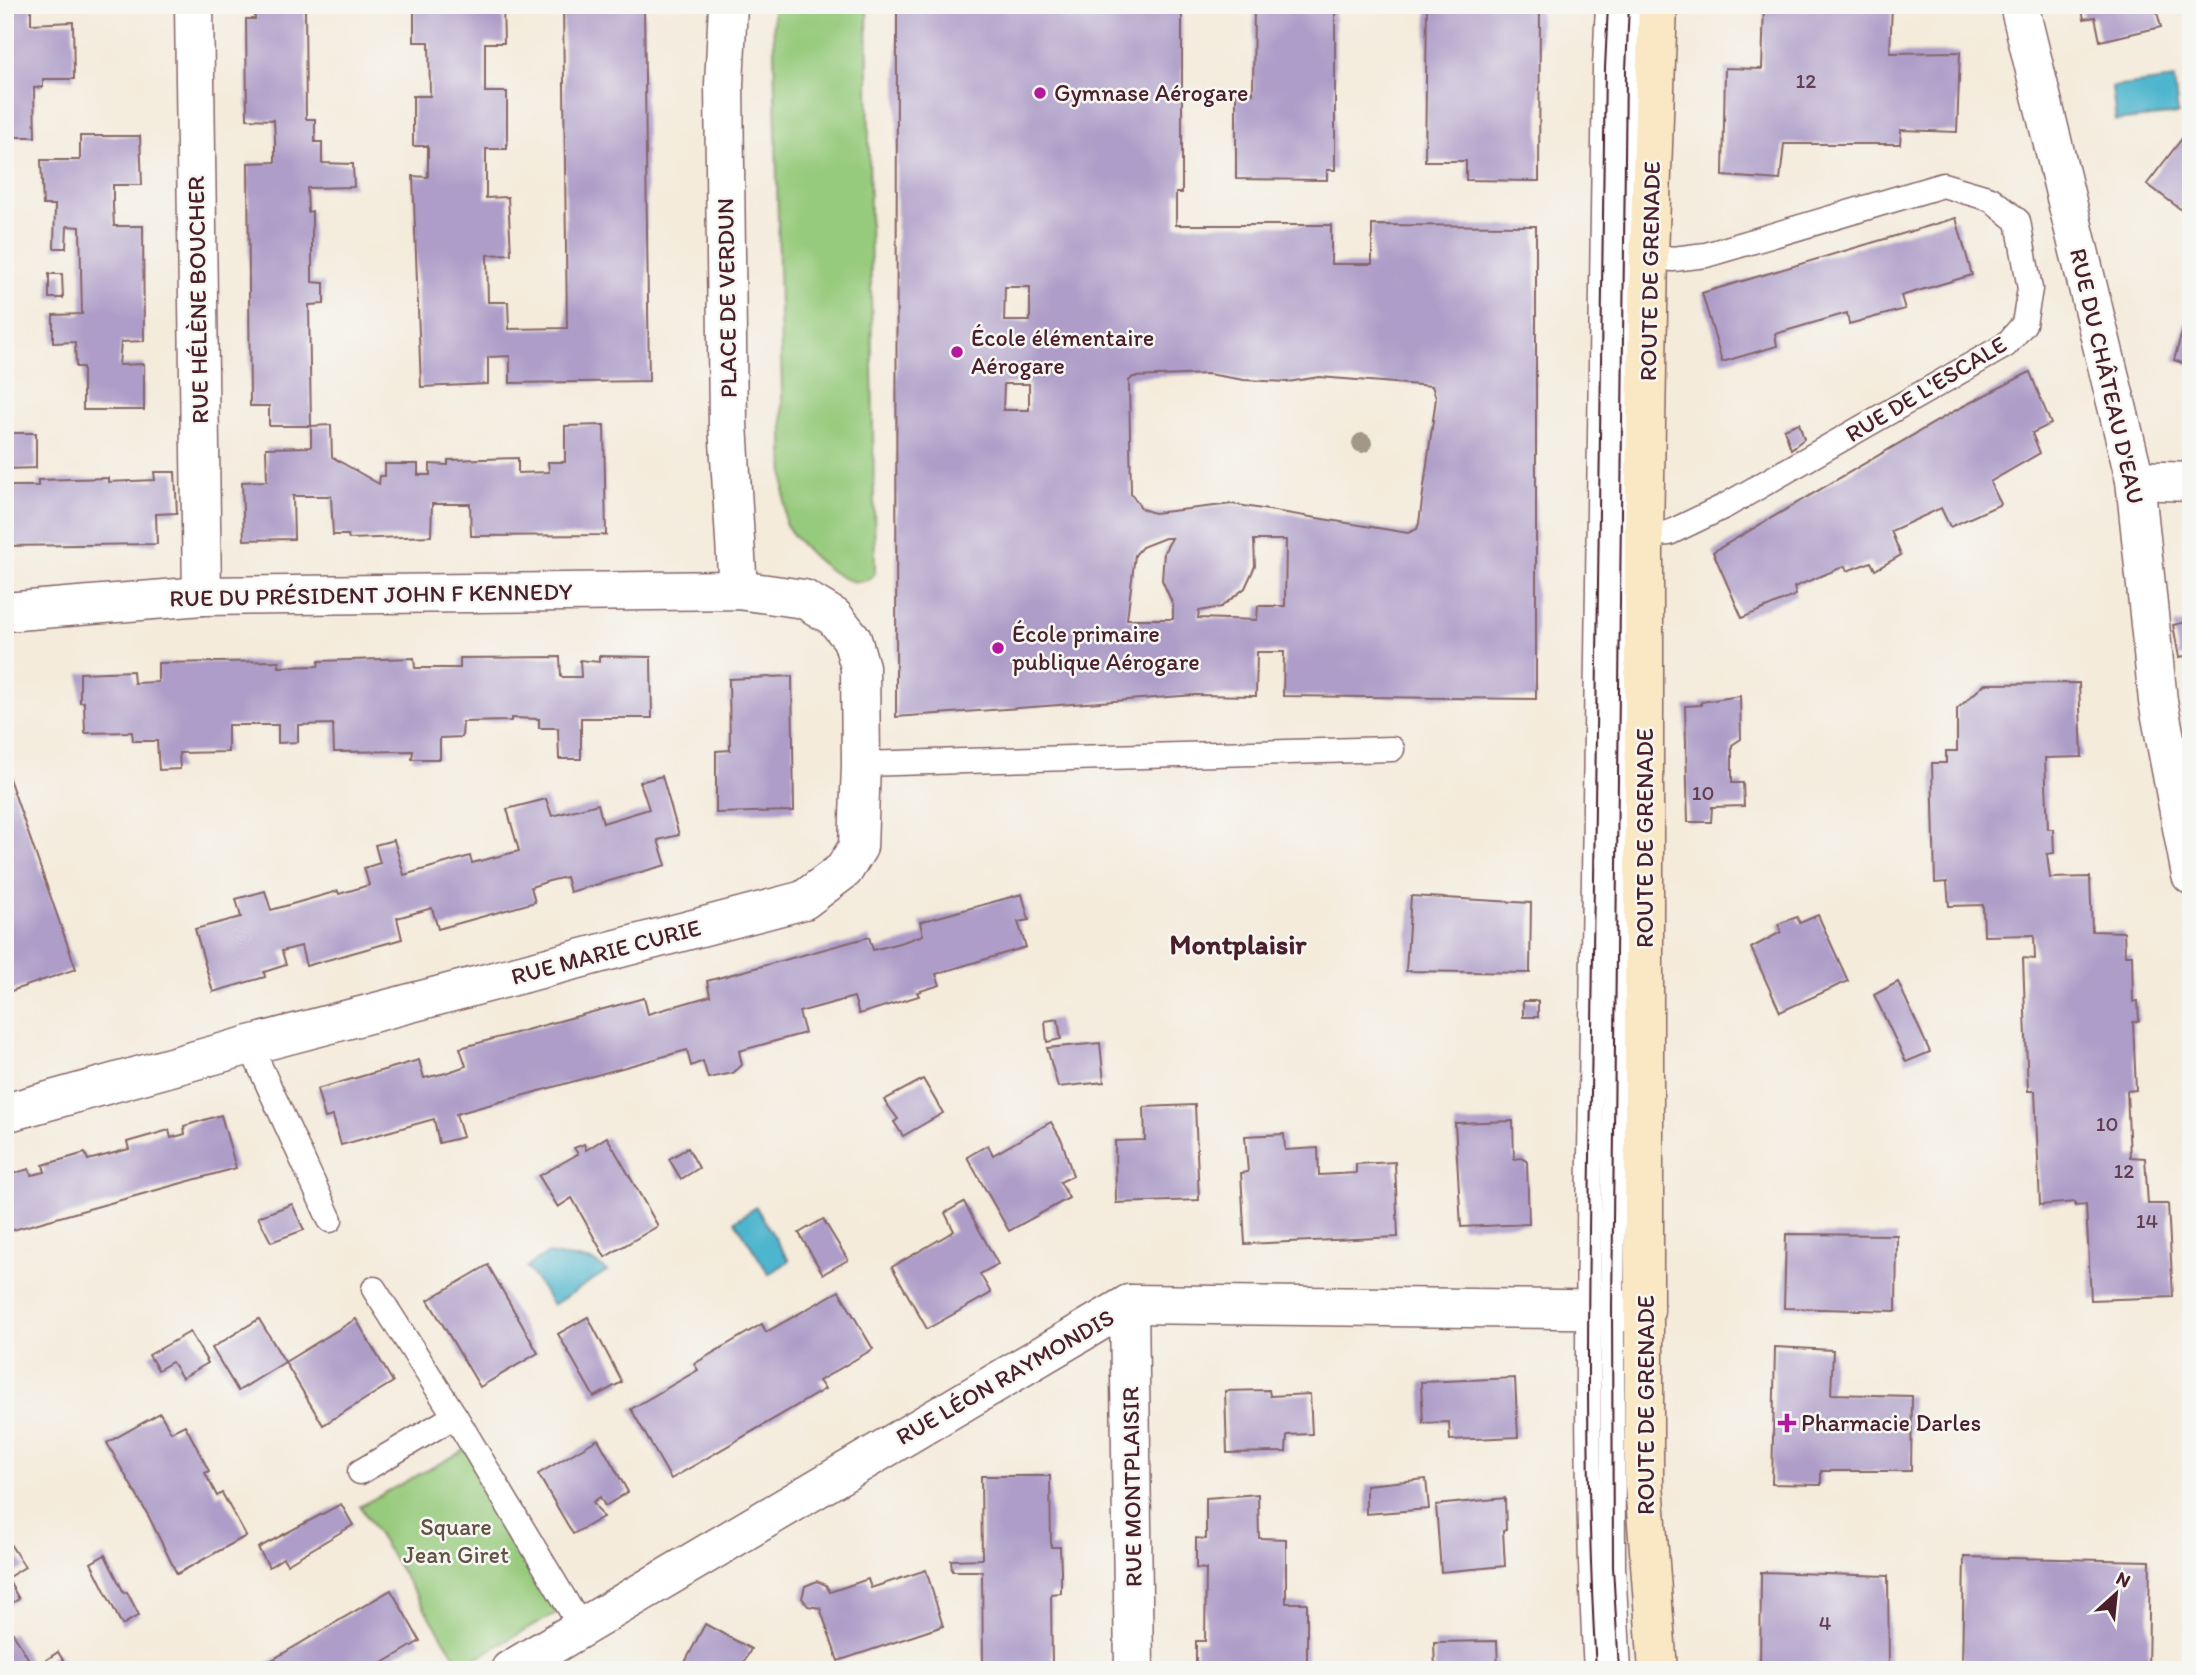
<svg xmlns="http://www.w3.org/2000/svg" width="2196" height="1675" font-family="Itim,sans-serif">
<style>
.green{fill:#96ca7b;stroke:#707453;stroke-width:2}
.water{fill:#4eb5cd;stroke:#4c6a7c;stroke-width:2}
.building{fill:#ae9dc8;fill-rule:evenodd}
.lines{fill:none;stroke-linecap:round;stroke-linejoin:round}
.lane-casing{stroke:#866669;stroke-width:27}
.street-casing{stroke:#866669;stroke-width:41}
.secondary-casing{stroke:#866669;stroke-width:41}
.lane{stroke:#fff;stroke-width:24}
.street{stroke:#fff;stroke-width:38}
.secondary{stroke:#fae7c3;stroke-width:38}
.tram{stroke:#4a1f2b;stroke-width:2}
.tree{fill:#a39787}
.poi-dot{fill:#b5179e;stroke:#f6f6f2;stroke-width:2.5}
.labels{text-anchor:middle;stroke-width:5;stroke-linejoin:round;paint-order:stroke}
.number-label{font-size:21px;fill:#633e52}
.poi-label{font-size:24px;fill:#4a1f2b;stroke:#f6f6f2;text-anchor:start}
.street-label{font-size:24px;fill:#4a1f2b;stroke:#f6f6f2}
.park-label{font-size:24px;fill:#615243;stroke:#f6f6f2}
.quarter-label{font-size:28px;font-weight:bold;fill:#4a1f2b;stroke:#f6f6f2}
</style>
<rect width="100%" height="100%" fill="#f6f6f2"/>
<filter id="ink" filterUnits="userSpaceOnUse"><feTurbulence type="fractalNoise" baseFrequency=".0143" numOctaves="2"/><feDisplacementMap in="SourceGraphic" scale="14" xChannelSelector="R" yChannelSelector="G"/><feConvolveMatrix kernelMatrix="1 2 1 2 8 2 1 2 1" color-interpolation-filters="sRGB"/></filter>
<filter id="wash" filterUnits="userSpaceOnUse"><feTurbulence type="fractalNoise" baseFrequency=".00686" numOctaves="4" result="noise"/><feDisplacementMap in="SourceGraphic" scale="28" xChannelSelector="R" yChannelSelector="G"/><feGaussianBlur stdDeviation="1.57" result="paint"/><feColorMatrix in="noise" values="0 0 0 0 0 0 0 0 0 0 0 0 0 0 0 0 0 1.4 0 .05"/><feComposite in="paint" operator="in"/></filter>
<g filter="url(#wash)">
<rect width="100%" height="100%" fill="#f4ebdb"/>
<g class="green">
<path d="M 773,5 L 867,5 L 875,573 C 853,604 797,544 785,523 Z"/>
<path d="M 472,1446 L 569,1606 L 461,1666 L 360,1506 Z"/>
</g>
<g class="water">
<path d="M 2174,79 L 2178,114 L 2116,121 L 2112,87 Z"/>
<path d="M 756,1207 L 789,1261 L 769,1274 L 735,1221 Z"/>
<path d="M 547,1254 L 593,1261 L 607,1271 L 553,1305 L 527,1267 Z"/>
</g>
<g id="blocks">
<g class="building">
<path d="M 5,5 L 31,5 L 31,24 L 73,22 L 74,79 L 43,79 L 43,87 L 34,88 L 35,137 L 5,137 Z"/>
<path d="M 254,5 L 305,5 L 306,119 L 315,119 L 315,142 L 322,142 L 322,163 L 353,164 L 354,187 L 307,188 L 308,212 L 312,211 L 312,282 L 324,283 L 324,304 L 309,305 L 311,426 L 269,426 L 269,406 L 250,406 L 248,163 L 275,162 L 275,141 L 274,120 L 247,119 L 246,19 L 255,19 Z"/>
<path d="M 414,5 L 503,5 L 504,43 L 485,43 L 485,92 L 507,92 L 507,149 L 486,149 L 486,198 L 508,197 L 511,254 L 487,255 L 488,302 L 508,302 L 509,329 L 567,328 L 563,5 L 644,5 L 649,381 L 510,383 L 510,356 L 488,357 L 488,384 L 421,387 L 413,176 L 428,177 L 428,146 L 413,146 L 413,96 L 430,96 L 429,42 L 414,42 Z"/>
<path d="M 1254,5 L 1335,5 L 1335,170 L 1327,170 L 1327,180 L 1236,179 L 1236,94 L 1253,94 Z"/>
<path d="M 1427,5 L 1540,5 L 1539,181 L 1466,180 L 1466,161 L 1425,161 Z"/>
<path d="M 1764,5 L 1892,5 L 1890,53 L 1960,52 L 1957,132 L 1901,130 L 1900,144 L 1784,144 L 1780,180 L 1723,176 L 1725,68 L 1762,69 Z"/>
<path d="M 2081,5 L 2155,5 L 2161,27 L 2100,41 L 2095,17 L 2084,19 Z"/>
<path d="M 897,7 L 1182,8 L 1182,193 L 1176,193 L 1176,225 L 1331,225 L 1331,264 L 1372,264 L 1372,225 L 1536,226 L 1536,699 L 1283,696 L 1284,652 L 1257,652 L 1256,696 L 1195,695 L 896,717 ZM 1005,287 L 1030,287 L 1030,321 L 1004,321 ZM 1208,374 L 1244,380 L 1288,382 L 1319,377 L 1432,386 L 1436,398 L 1419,523 L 1417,529 L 1408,533 L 1232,504 L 1154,513 L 1142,509 L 1131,494 L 1129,381 L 1133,377 ZM 1004,384 L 1029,384 L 1029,410 L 1003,410 ZM 1165,538 L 1172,538 L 1164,552 L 1162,580 L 1173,605 L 1173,619 L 1127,619 L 1135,555 L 1142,547 ZM 1254,540 L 1286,540 L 1285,606 L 1258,606 L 1257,620 L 1198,618 L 1199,611 L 1221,607 L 1245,588 L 1255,566 Z"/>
<path d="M 2191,127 L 2191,217 L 2147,184 Z"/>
<path d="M 80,136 L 140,136 L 142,185 L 113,185 L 113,205 L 114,226 L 143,226 L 144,341 L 121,342 L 119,365 L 144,364 L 144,410 L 83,410 L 83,367 L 76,367 L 75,342 L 53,343 L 53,315 L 82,314 L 80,227 L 67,226 L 66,248 L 54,248 L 55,205 L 43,205 L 41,160 L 80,160 Z"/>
<path d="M 1956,218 L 1972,275 L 1901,296 L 1905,309 L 1849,324 L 1847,313 L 1775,334 L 1777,346 L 1722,362 L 1702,293 Z"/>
<path d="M 49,274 L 62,274 L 63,298 L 49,298 Z"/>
<path d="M 2190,305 L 2191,305 L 2191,366 L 2174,360 Z"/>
<path d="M 2030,372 L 2051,424 L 2032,433 L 2040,453 L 1990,482 L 2001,504 L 1950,527 L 1941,508 L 1891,531 L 1901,555 L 1875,570 L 1871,562 L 1847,571 L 1845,566 L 1794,587 L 1796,595 L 1742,618 L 1713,552 L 1958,409 Z"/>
<path d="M 1799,423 L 1804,439 L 1791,449 L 1784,429 Z"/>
<path d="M 331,425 L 332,457 L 379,484 L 380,476 L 385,476 L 385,464 L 418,464 L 418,475 L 430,475 L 430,464 L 448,465 L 448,460 L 518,458 L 518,473 L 549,472 L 548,462 L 565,462 L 565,426 L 604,425 L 606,535 L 471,536 L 470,504 L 432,504 L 431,536 L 349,539 L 348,535 L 333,535 L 331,496 L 293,496 L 294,539 L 244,540 L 242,482 L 267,481 L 266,448 L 311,447 L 311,426 Z"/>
<path d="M 5,433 L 36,433 L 36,468 L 5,469 Z"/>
<path d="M 154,472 L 175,472 L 177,513 L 156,514 L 157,544 L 5,546 L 5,486 L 38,486 L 38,480 L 108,478 L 108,482 L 155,480 Z"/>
<path d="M 2191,621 L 2191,655 L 2179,657 L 2173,625 Z"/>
<path d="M 599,656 L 651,657 L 652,718 L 581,718 L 581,759 L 559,759 L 558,728 L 539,728 L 539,719 L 511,718 L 511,721 L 463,722 L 462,737 L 440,738 L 440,759 L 412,759 L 413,751 L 334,752 L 333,724 L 298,725 L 298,742 L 278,743 L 278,725 L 228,725 L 228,752 L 179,753 L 180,769 L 159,770 L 157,741 L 133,741 L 132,732 L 85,733 L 84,702 L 80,702 L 80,673 L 133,671 L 134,683 L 158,682 L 158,663 L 279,661 L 279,667 L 318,666 L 319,661 L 414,658 L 415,668 L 460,668 L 460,658 L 560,657 L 561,677 L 581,677 L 580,660 L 599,662 Z"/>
<path d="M 792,676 L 794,811 L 716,813 L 716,751 L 730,750 L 729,679 Z"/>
<path d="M 2079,683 L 2082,757 L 2045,758 L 2048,829 L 2053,829 L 2054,853 L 2047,854 L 2050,878 L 2090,877 L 2092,931 L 2124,932 L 2125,955 L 2132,955 L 2133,1002 L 2138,1001 L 2139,1021 L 2133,1022 L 2136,1090 L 2127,1091 L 2130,1157 L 2145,1158 L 2148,1204 L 2168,1204 L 2173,1297 L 2091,1300 L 2086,1205 L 2075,1206 L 2075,1202 L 2040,1205 L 2035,1091 L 2028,1091 L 2023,958 L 2035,959 L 2034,935 L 1984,936 L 1983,905 L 1949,906 L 1947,882 L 1935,883 L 1932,763 L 1946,763 L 1946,751 L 1957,751 L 1957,709 L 1985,684 Z"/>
<path d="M 1740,696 L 1741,739 L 1732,745 L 1732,783 L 1743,783 L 1744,806 L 1712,807 L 1711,822 L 1688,822 L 1685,706 L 1701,705 L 1701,702 Z"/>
<path d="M 5,767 L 76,969 L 5,993 Z"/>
<path d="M 662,776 L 679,835 L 658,840 L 666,865 L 570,892 L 566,877 L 549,881 L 531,887 L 535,902 L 438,929 L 432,908 L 397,918 L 402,939 L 306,966 L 301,946 L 282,951 L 286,965 L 264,972 L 265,977 L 213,992 L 195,929 L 241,917 L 236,899 L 265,891 L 271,910 L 338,891 L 339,894 L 369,885 L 364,868 L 380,863 L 375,845 L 394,840 L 404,875 L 470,856 L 472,863 L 519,851 L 507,809 L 546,799 L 552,816 L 598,804 L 603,823 L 649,809 L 640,782 Z"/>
<path d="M 1022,894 L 1029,920 L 1018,922 L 1026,947 L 936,974 L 940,985 L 917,992 L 919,996 L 859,1014 L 854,997 L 799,1012 L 805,1033 L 739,1051 L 742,1065 L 733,1073 L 708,1078 L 703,1061 L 691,1066 L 687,1050 L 456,1114 L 463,1137 L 439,1143 L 434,1119 L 341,1145 L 333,1116 L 325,1118 L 317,1089 L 419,1060 L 424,1078 L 446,1073 L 466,1066 L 460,1048 L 644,998 L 648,1014 L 710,996 L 707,981 L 869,937 L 873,950 L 903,942 L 923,935 L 920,922 Z"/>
<path d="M 1411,896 L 1531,903 L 1530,973 L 1406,971 Z"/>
<path d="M 1818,915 L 1848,981 L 1780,1012 L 1751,948 L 1781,932 L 1778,924 L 1797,917 L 1800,923 Z"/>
<path d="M 1898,982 L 1930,1052 L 1906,1062 L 1874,995 Z"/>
<rect x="1523" y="1001" width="15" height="16"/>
<path d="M 1058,1019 L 1061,1039 L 1047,1042 L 1045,1021 Z"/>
<path d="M 1100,1043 L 1104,1082 L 1058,1087 L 1047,1048 Z"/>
<path d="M 923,1079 L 943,1113 L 903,1136 L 894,1122 L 898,1119 L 884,1100 Z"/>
<path d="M 1195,1105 L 1199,1200 L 1116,1203 L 1115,1141 L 1145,1140 L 1144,1107 Z"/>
<path d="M 221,1115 L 236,1168 L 6,1232 L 5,1176 L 29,1169 L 31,1175 L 45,1172 L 43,1165 L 85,1153 L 88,1160 L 129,1149 L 127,1142 L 169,1130 L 171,1138 L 185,1134 L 184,1126 Z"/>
<path d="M 1513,1121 L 1514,1159 L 1523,1158 L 1527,1162 L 1529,1224 L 1461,1227 L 1455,1123 Z"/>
<path d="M 1051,1122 L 1062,1141 L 1073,1176 L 1060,1182 L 1069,1198 L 1009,1231 L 967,1157 L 988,1145 L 993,1155 Z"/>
<path d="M 1284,1134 L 1285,1150 L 1318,1148 L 1319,1175 L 1356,1173 L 1356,1164 L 1395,1162 L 1398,1237 L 1245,1244 L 1241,1173 L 1248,1172 L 1245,1136 Z"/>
<path d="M 607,1137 L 658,1226 L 605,1257 L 572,1198 L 558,1207 L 539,1176 L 578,1154 L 574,1148 L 584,1144 L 586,1150 Z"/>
<path d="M 688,1148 L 699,1168 L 681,1179 L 669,1159 Z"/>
<path d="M 964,1202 L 998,1264 L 980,1274 L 991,1293 L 927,1329 L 892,1267 L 954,1231 L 945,1213 Z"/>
<path d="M 292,1204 L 304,1230 L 271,1242 L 258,1217 Z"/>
<path d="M 823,1219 L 848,1260 L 823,1274 L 799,1233 Z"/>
<path d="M 1786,1234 L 1897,1235 L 1896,1311 L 1784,1308 Z"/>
<path d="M 488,1265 L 538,1353 L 480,1387 L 428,1300 Z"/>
<path d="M 839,1291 L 873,1349 L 819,1381 L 825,1389 L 671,1479 L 631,1409 L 698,1370 L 694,1364 L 762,1324 L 766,1332 Z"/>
<path d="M 588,1317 L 622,1382 L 594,1397 L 558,1334 Z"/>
<path d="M 259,1319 L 285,1362 L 238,1391 L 212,1348 Z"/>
<path d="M 356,1319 L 393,1382 L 323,1425 L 285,1362 Z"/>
<path d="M 190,1332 L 208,1363 L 182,1378 L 172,1362 L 158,1370 L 149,1355 Z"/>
<path d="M 1775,1347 L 1833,1350 L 1831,1394 L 1912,1396 L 1911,1471 L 1821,1471 L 1821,1485 L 1772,1484 Z"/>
<path d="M 1515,1378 L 1518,1437 L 1450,1440 L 1449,1422 L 1423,1423 L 1421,1382 Z"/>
<path d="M 1269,1390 L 1270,1396 L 1310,1394 L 1312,1434 L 1287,1435 L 1286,1452 L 1227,1453 L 1225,1391 Z"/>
<path d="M 160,1413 L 171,1432 L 185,1425 L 209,1471 L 205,1473 L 217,1496 L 222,1493 L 246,1536 L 177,1574 L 149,1517 L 107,1443 Z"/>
<path d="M 598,1439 L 628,1492 L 605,1506 L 600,1497 L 593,1502 L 603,1517 L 573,1534 L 538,1474 Z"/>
<path d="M 981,1476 L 1050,1476 L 1051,1547 L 1060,1547 L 1061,1570 L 1061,1593 L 1051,1594 L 1052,1665 L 1034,1664 L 1034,1670 L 1002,1670 L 1002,1665 L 983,1666 L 982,1571 L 952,1571 L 951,1560 L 982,1559 Z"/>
<path d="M 1426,1479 L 1429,1509 L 1366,1514 L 1366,1485 Z"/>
<path d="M 1258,1494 L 1259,1538 L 1286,1539 L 1286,1603 L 1307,1603 L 1307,1670 L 1196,1670 L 1196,1641 L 1205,1641 L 1206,1569 L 1196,1568 L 1196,1538 L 1206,1539 L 1206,1498 Z"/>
<path d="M 1505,1498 L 1506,1530 L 1503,1531 L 1505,1566 L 1441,1572 L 1436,1505 Z"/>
<path d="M 341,1504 L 353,1525 L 287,1564 L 283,1558 L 269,1567 L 258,1548 Z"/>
<path d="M 10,1544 L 25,1567 L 7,1578 L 19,1599 L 5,1607 L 5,1547 Z"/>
<path d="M 105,1555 L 124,1593 L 127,1592 L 139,1615 L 122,1625 L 91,1563 Z"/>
<path d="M 1964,1557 L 2150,1561 L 2148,1670 L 1962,1670 Z"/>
<path d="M 926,1570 L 943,1626 L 838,1661 L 820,1608 L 808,1606 L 802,1598 L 805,1586 L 817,1581 L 826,1585 L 830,1592 L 868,1579 L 871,1588 Z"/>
<path d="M 1761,1572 L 1888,1576 L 1889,1670 L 1760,1670 Z"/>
<path d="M 391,1590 L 420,1641 L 371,1670 L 255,1670 Z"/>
<path d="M 705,1624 L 751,1649 L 740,1670 L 681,1670 Z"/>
<path d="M 13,1633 L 34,1668 L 58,1652 L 69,1670 L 5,1670 L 5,1638 Z"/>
<path d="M 1497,1641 L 1498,1670 L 1435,1670 L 1434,1642 Z"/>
</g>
</g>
</g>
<g filter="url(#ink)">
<use href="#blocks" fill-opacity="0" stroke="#866669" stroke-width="2"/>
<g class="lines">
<defs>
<g id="lane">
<path d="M 1644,535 L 1669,533 L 1725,506 L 2006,345 L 2024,324 L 2030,289 L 2018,221 L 1991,199 L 1943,185 L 1706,255 L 1673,259 L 1649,256"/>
<path d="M 861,764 L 1392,749"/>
<path d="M 250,1045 L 330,1220"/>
<path d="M 374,1289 L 455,1416 L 581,1627"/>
<path d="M 360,1472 L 455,1416"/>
<path d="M 1596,1670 C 1583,1456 1589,1240 1592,1026 C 1595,706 1600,387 1605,68 L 1608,5"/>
<path d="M 1619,1670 L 1613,1567 L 1612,1308 L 1626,70 L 1629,5"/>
</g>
<g id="street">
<path d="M 194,5 L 202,596"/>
<path d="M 728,5 L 724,84 L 728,424 L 738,590"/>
<path d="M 2019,5 L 2135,480 L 2158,701 L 2191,875"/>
<path d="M 2135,480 L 2191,482"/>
<path d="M 5,612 L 202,596 L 738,590 L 804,599 L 834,617 L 852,639 L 860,667 L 861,764 L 858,847 L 844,870 L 804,900 L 250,1045 L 5,1113"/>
<path d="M 1129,1304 L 1134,1670"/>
<path d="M 510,1670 L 1129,1304 L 1645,1310"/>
</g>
<path id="secondary" d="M 1658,5 L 1649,256 L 1644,535 L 1644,1484 L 1658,1670"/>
</defs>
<use href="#lane" class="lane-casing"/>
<use href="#street" class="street-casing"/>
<use href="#secondary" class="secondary-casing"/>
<use href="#lane" class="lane"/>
<use href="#street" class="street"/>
<use href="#secondary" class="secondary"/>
<g class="tram">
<path d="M 1596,1670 C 1583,1456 1589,1240 1592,1026 C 1595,706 1600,387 1605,68 L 1608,5"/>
<path d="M 1619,1670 L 1613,1567 L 1612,1308 L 1626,70 L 1629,5"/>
</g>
</g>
<circle class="tree" cx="1362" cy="443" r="10"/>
</g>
<g class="poi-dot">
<circle cx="1040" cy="93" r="7"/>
<circle cx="957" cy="352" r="7"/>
<circle cx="998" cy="648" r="7"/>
<path d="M1783.5 1412.5h7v7h7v7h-7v7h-7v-7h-7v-7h7z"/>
</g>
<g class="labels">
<g class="number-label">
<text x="1806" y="88">12</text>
<text x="1703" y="800">10</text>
<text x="2107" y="1131">10</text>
<text x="2124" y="1178">12</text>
<text x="2147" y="1228">14</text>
<text x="1825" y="1630">4</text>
</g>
<g class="poi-label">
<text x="1054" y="101">Gymnase Aérogare</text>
<text x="971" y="346">École élémentaire<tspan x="971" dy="28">Aérogare</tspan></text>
<text x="1012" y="642">École primaire<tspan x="1012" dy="28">publique Aérogare</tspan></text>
<text x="1801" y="1431">Pharmacie Darles</text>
</g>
<g class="street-label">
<text transform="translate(1650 271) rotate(-89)" y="8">ROUTE DE GRENADE</text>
<text transform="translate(727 298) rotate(-91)" y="8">PLACE DE VERDUN</text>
<text transform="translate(198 300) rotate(-91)" y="8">RUE HÉLÈNE BOUCHER</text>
<text transform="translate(2107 376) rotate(77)" y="8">RUE DU CHÂTEAU D'EAU</text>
<text transform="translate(1926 389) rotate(-31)" y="8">RUE DE L'ESCALE</text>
<text transform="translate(371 595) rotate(-1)" y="8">RUE DU PRÉSIDENT JOHN F KENNEDY</text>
<text transform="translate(1645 838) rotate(-90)" y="8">ROUTE DE GRENADE</text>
<text transform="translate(606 952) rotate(-15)" y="8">RUE MARIE CURIE</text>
<text transform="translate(1005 1377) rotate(-30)" y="8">RUE LÉON RAYMONDIS</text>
<text transform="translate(1646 1405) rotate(-90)" y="8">ROUTE DE GRENADE</text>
<text transform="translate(1132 1487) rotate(-91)" y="8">RUE MONTPLAISIR</text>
</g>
<g class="park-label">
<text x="456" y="1535">Square<tspan x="456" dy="28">Jean Giret</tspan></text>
</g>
<g class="quarter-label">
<text x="1238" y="954">Montplaisir</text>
</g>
</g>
<rect width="2196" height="1675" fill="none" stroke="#f6f6f2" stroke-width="28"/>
<g transform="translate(2116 1594) rotate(27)" stroke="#f6f6f2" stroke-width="5" paint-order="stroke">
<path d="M0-5L12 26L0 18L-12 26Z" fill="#4a1f2b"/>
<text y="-10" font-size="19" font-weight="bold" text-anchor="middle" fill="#4a1f2b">N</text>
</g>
</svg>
